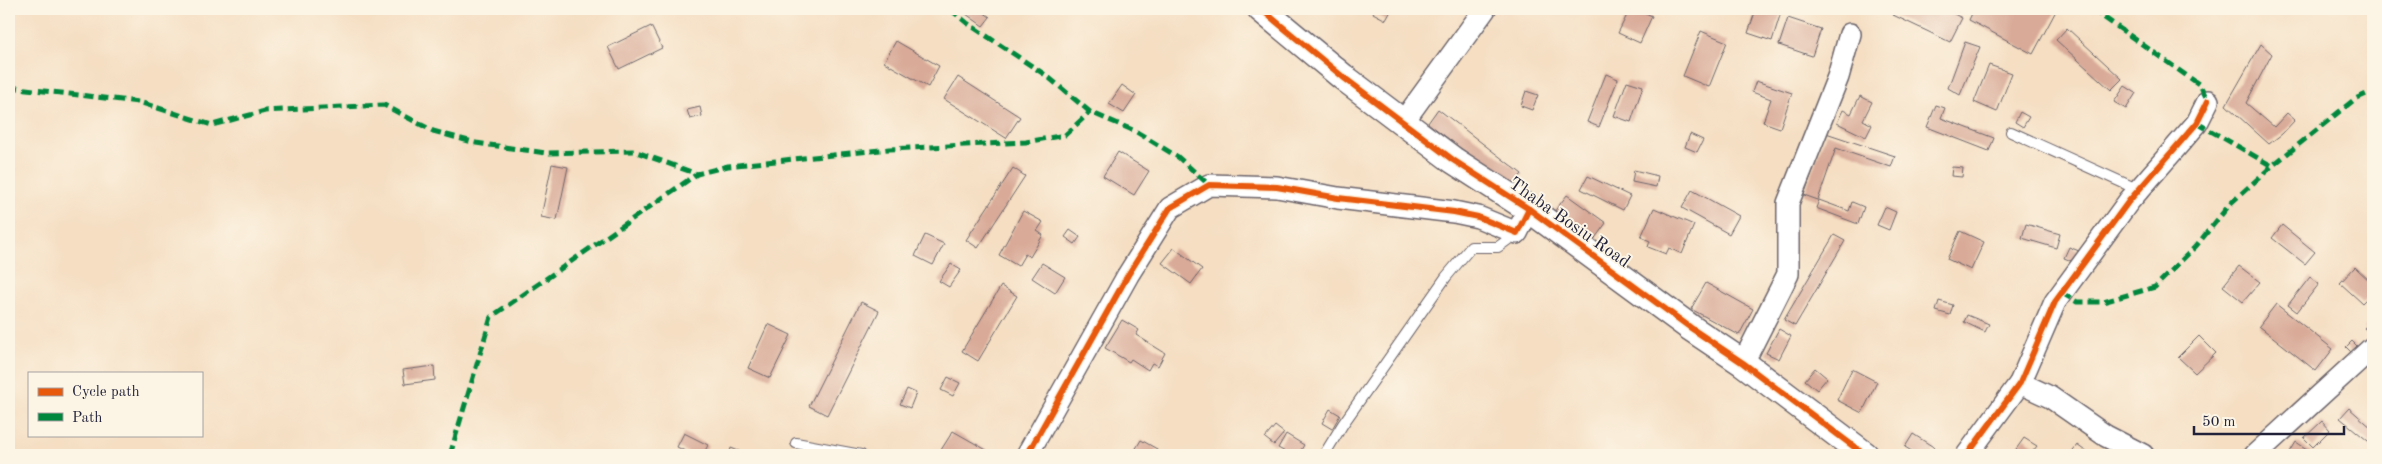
<svg xmlns="http://www.w3.org/2000/svg" width="2382" height="464" font-family="'Old Standard TT',serif">
<style>
.building{fill:#d9aa98}
.lines{fill:none;stroke-linecap:round;stroke-linejoin:round}
.service-casing{stroke:#6c646a;stroke-width:12}
.minor-casing{stroke:#6c646a;stroke-width:24}
.tertiary-casing{stroke:#6c646a;stroke-width:29}
.service{stroke:#fff;stroke-width:10}
.minor{stroke:#fff;stroke-width:21}
.tertiary{stroke:#fff;stroke-width:26}
.quiet{stroke:#00873e;stroke-width:5;stroke-dasharray:10 5;stroke-linecap:butt}
.cycleway-casing{stroke:#fcf5e5;stroke-width:9}
.cycleway{stroke:#e8590c;stroke-width:6}
.labels{text-anchor:middle;stroke-width:4;stroke-linejoin:round;paint-order:stroke}
.street-label{font-size:18px;fill:#22223b;stroke:#fcf5e5}
</style>
<rect width="100%" height="100%" fill="#fcf5e5"/>
<filter id="ink" filterUnits="userSpaceOnUse"><feTurbulence type="fractalNoise" baseFrequency=".02" numOctaves="2"/><feDisplacementMap in="SourceGraphic" scale="10" xChannelSelector="R" yChannelSelector="G"/><feConvolveMatrix kernelMatrix="1 2 1 2 8 2 1 2 1" color-interpolation-filters="sRGB"/></filter>
<filter id="wash" filterUnits="userSpaceOnUse"><feTurbulence type="fractalNoise" baseFrequency=".0096" numOctaves="4" result="noise"/><feDisplacementMap in="SourceGraphic" scale="20" xChannelSelector="R" yChannelSelector="G"/><feGaussianBlur stdDeviation="1.12" result="paint"/><feColorMatrix in="noise" values="0 0 0 0 0 0 0 0 0 0 0 0 0 0 0 0 0 1.4 0 .05"/><feComposite in="paint" operator="in"/></filter>
<g filter="url(#wash)">
<rect width="100%" height="100%" fill="#f5dec2"/>
<g id="blocks">
<g class="building">
<path d="M 959,9 L 979,9 L 990,17 L 983,26 Z"/>
<path d="M 1375,9 L 1392,9 L 1386,20 L 1373,13 Z"/>
<path d="M 1630,9 L 1637,9 L 1652,16 L 1640,43 L 1618,33 Z"/>
<path d="M 1756,9 L 1782,9 L 1772,41 L 1748,33 Z"/>
<path d="M 1896,9 L 1944,9 L 1962,18 L 1950,42 L 1893,15 Z"/>
<path d="M 1974,9 L 2057,9 L 2033,54 L 1969,20 Z"/>
<path d="M 1788,18 L 1821,29 L 1812,56 L 1779,45 Z"/>
<path d="M 651,26 L 662,48 L 619,69 L 608,47 Z"/>
<path d="M 2067,28 L 2122,79 L 2111,90 L 2056,40 Z"/>
<path d="M 1701,31 L 1727,42 L 1709,87 L 1683,76 Z"/>
<path d="M 896,41 L 939,66 L 928,87 L 884,62 Z"/>
<path d="M 1965,42 L 1980,47 L 1960,95 L 1948,88 Z"/>
<path d="M 2261,44 L 2272,54 L 2246,103 L 2274,127 L 2287,113 L 2295,120 L 2282,134 L 2269,144 L 2226,105 Z"/>
<path d="M 1989,65 L 2012,73 L 1997,112 L 1974,102 Z"/>
<path d="M 1606,74 L 1618,79 L 1599,127 L 1587,122 Z"/>
<path d="M 958,77 L 1020,117 L 1006,138 L 944,99 Z"/>
<path d="M 1627,81 L 1643,86 L 1631,122 L 1614,116 Z"/>
<path d="M 1756,81 L 1792,93 L 1780,128 L 1763,122 L 1771,99 L 1752,92 Z"/>
<path d="M 1122,85 L 1136,95 L 1124,113 L 1109,104 Z"/>
<path d="M 2125,86 L 2136,93 L 2126,109 L 2114,102 Z"/>
<path d="M 1526,91 L 1538,95 L 1532,110 L 1521,106 Z"/>
<path d="M 1860,96 L 1872,102 L 1863,120 L 1872,125 L 1866,137 L 1837,123 L 1843,110 L 1851,114 Z"/>
<path d="M 1936,105 L 1945,108 L 1941,118 L 1994,138 L 1989,151 L 1927,127 Z"/>
<path d="M 700,107 L 702,116 L 690,119 L 687,110 Z"/>
<path d="M 1438,109 L 1522,174 L 1511,187 L 1428,123 Z"/>
<path d="M 2020,112 L 2029,117 L 2023,127 L 2015,122 Z"/>
<path d="M 1826,133 L 1895,156 L 1891,167 L 1836,148 L 1818,200 L 1804,195 Z"/>
<path d="M 1690,134 L 1703,140 L 1697,152 L 1685,147 Z"/>
<path d="M 1118,152 L 1149,171 L 1134,195 L 1103,176 Z"/>
<path d="M 552,164 L 568,167 L 557,220 L 541,217 Z"/>
<path d="M 1952,167 L 1963,168 L 1962,177 L 1951,176 Z"/>
<path d="M 1013,168 L 1025,176 L 978,248 L 966,240 Z"/>
<path d="M 1634,170 L 1658,176 L 1656,187 L 1632,182 Z"/>
<path d="M 1588,176 L 1630,196 L 1623,210 L 1581,189 Z"/>
<path d="M 1692,190 L 1739,216 L 1729,234 L 1682,208 Z"/>
<path d="M 1567,195 L 1606,223 L 1593,241 L 1554,212 Z"/>
<path d="M 1819,200 L 1849,211 L 1852,202 L 1864,207 L 1858,224 L 1816,208 Z"/>
<path d="M 1885,207 L 1896,212 L 1889,230 L 1877,225 Z"/>
<path d="M 1654,208 L 1694,225 L 1682,254 L 1669,248 L 1666,254 L 1648,247 L 1650,241 L 1641,237 Z"/>
<path d="M 1023,211 L 1043,222 L 1037,231 L 1043,235 L 1030,257 L 1025,254 L 1018,266 L 999,255 Z"/>
<path d="M 2026,224 L 2060,234 L 2056,248 L 2022,238 Z"/>
<path d="M 2282,225 L 2315,252 L 2305,264 L 2272,238 Z"/>
<path d="M 1070,230 L 1080,237 L 1075,244 L 1065,237 Z"/>
<path d="M 1960,231 L 1984,242 L 1971,270 L 1947,259 Z"/>
<path d="M 925,235 L 944,244 L 933,265 L 915,256 Z"/>
<path d="M 1834,235 L 1845,241 L 1795,326 L 1784,320 Z"/>
<path d="M 2069,247 L 2079,251 L 2074,262 L 2064,258 Z"/>
<path d="M 1174,248 L 1202,269 L 1191,284 L 1162,263 Z"/>
<path d="M 1042,263 L 1065,277 L 1055,293 L 1032,278 Z"/>
<path d="M 951,264 L 961,270 L 949,287 L 939,281 Z"/>
<path d="M 2239,266 L 2260,282 L 2243,302 L 2223,286 Z"/>
<path d="M 2355,267 L 2373,284 L 2373,292 L 2362,303 L 2340,283 Z"/>
<path d="M 2310,277 L 2319,284 L 2297,312 L 2288,305 Z"/>
<path d="M 1706,283 L 1753,309 L 1739,335 L 1691,309 Z"/>
<path d="M 1001,286 L 1017,296 L 978,361 L 962,351 Z"/>
<path d="M 1939,301 L 1953,305 L 1950,315 L 1936,311 Z"/>
<path d="M 861,302 L 879,311 L 827,415 L 809,406 Z"/>
<path d="M 2276,304 L 2333,349 L 2316,371 L 2259,326 Z"/>
<path d="M 1967,315 L 1989,324 L 1985,332 L 1964,322 Z"/>
<path d="M 1122,320 L 1139,330 L 1136,335 L 1165,353 L 1158,366 L 1152,363 L 1148,370 L 1131,359 L 1129,362 L 1105,348 Z"/>
<path d="M 2369,323 L 2373,328 L 2369,333 L 2364,328 Z"/>
<path d="M 768,324 L 791,335 L 770,378 L 748,368 Z"/>
<path d="M 1779,329 L 1791,336 L 1779,359 L 1766,353 Z"/>
<path d="M 2199,336 L 2216,353 L 2195,373 L 2178,357 Z"/>
<path d="M 2352,341 L 2357,346 L 2351,352 L 2346,347 Z"/>
<path d="M 434,366 L 435,380 L 405,384 L 403,370 Z"/>
<path d="M 1815,368 L 1827,378 L 1817,390 L 1805,380 Z"/>
<path d="M 1852,369 L 1877,382 L 1862,413 L 1837,400 Z"/>
<path d="M 948,377 L 960,383 L 953,396 L 941,390 Z"/>
<path d="M 907,389 L 916,393 L 910,408 L 900,404 Z"/>
<path d="M 2349,408 L 2373,429 L 2373,445 L 2340,418 Z"/>
<path d="M 1330,409 L 1340,415 L 1332,429 L 1322,423 Z"/>
<path d="M 2322,421 L 2330,430 L 2313,447 L 2304,438 Z"/>
<path d="M 1275,426 L 1284,433 L 1274,445 L 1265,438 Z"/>
<path d="M 953,431 L 990,452 L 988,455 L 950,455 L 941,450 Z"/>
<path d="M 684,433 L 708,445 L 703,455 L 693,455 L 677,447 Z"/>
<path d="M 1286,434 L 1304,445 L 1298,455 L 1291,455 L 1278,448 Z"/>
<path d="M 1913,434 L 1935,448 L 1931,455 L 1918,455 L 1905,447 Z"/>
<path d="M 2024,438 L 2037,446 L 2030,455 L 2012,455 Z"/>
<path d="M 1141,440 L 1157,449 L 1153,455 L 1132,455 Z"/>
<path d="M 2296,442 L 2316,455 L 2295,455 L 2290,452 Z"/>
<path d="M 2077,445 L 2088,453 L 2086,455 L 2070,454 Z"/>
<path d="M 731,448 L 749,455 L 729,455 Z"/>
</g>
</g>
</g>
<g filter="url(#ink)">
<use href="#blocks" fill-opacity="0" stroke="#6c646a" stroke-width="1"/>
<g class="lines">
<defs>
<g id="service">
<path d="M 2011,132 L 2139,190"/>
<path d="M 796,443 L 861,455"/>
<path d="M 1324,455 L 1343,424 L 1446,277 L 1471,247 L 1498,247 L 1517,233"/>
</g>
<g id="minor">
<path d="M 1403,122 L 1485,9"/>
<path d="M 1743,363 L 1788,274 L 1788,203 L 1838,77 L 1850,34"/>
<path d="M 2020,383 L 2050,397 L 2106,436 L 2143,455"/>
<path d="M 1027,455 L 1128,275 L 1170,208 L 1209,185 L 1277,187 L 1338,198 L 1454,212 L 1478,217 L 1517,233 L 1529,209"/>
<path d="M 1967,455 L 2020,383 L 2055,302 L 2129,201 L 2197,123 L 2208,101"/>
<path d="M 2255,455 L 2373,347"/>
</g>
<path id="tertiary" d="M 1261,9 L 1343,77 L 1453,160 L 1529,209 L 1691,328 L 1743,363 L 1865,455"/>
</defs>
<use href="#service" class="service-casing"/>
<use href="#minor" class="minor-casing"/>
<use href="#tertiary" class="tertiary-casing"/>
<use href="#service" class="service"/>
<use href="#minor" class="minor"/>
<use href="#tertiary" class="tertiary"/>
<g class="quiet">
<path d="M 950,9 L 967,23 L 1047,76 L 1090,112 L 1135,131 L 1178,157 L 1209,185"/>
<path d="M 2092,9 L 2200,85 L 2208,101"/>
<path d="M 9,87 L 139,102 L 212,125 L 265,111 L 384,105 L 433,131 L 476,143 L 546,153 L 634,151 L 697,174"/>
<path d="M 2197,123 L 2272,166 L 2355,99 L 2373,91"/>
<path d="M 2062,293 L 2077,302 L 2103,302 L 2155,287 L 2196,246 L 2231,203 L 2272,166"/>
<path d="M 450,455 L 491,317 L 697,174 L 728,166 L 889,149 L 1026,142 L 1065,135 L 1090,112"/>
</g>
<defs>
<g id="cycleway">
<path d="M 1261,9 L 1343,77 L 1453,160 L 1529,209 L 1691,328 L 1743,363 L 1865,455"/>
<path d="M 1027,455 L 1128,275 L 1170,208 L 1209,185 L 1277,187 L 1338,198 L 1454,212 L 1478,217 L 1517,233 L 1529,209"/>
<path d="M 1967,455 L 2020,383 L 2055,302 L 2129,201 L 2197,123 L 2208,101"/>
</g>
</defs>
<use href="#cycleway" class="cycleway-casing"/>
<use href="#cycleway" class="cycleway"/>
</g>
</g>
<g class="labels">
<g class="street-label">
<text transform="translate(1570 222) rotate(35)" y="6">Thaba Bosiu Road</text>
</g>
</g>
<rect width="2382" height="464" fill="none" stroke="#fcf5e5" stroke-width="30"/>
<rect x="28" y="372" width="175" height="65" fill="#fcf5e5" stroke="#a5a1a1"/>
<rect x="38" y="388" width="25" height="8" fill="#e8590c" stroke="#a5a1a1"/>
<text x="72" y="396" font-size="15" fill="#22223b">Cycle path</text>
<rect x="38" y="413" width="25" height="8" fill="#00873e" stroke="#a5a1a1"/>
<text x="72" y="422" font-size="15" fill="#22223b">Path</text>
<path d="M2194 426v8h150v-8" fill="none" stroke="#22223b" stroke-width="2.5"/>
<text x="2202" y="426" font-size="15" fill="#22223b" stroke="#fcf5e5" stroke-width="4" paint-order="stroke">50 m</text>
</svg>
